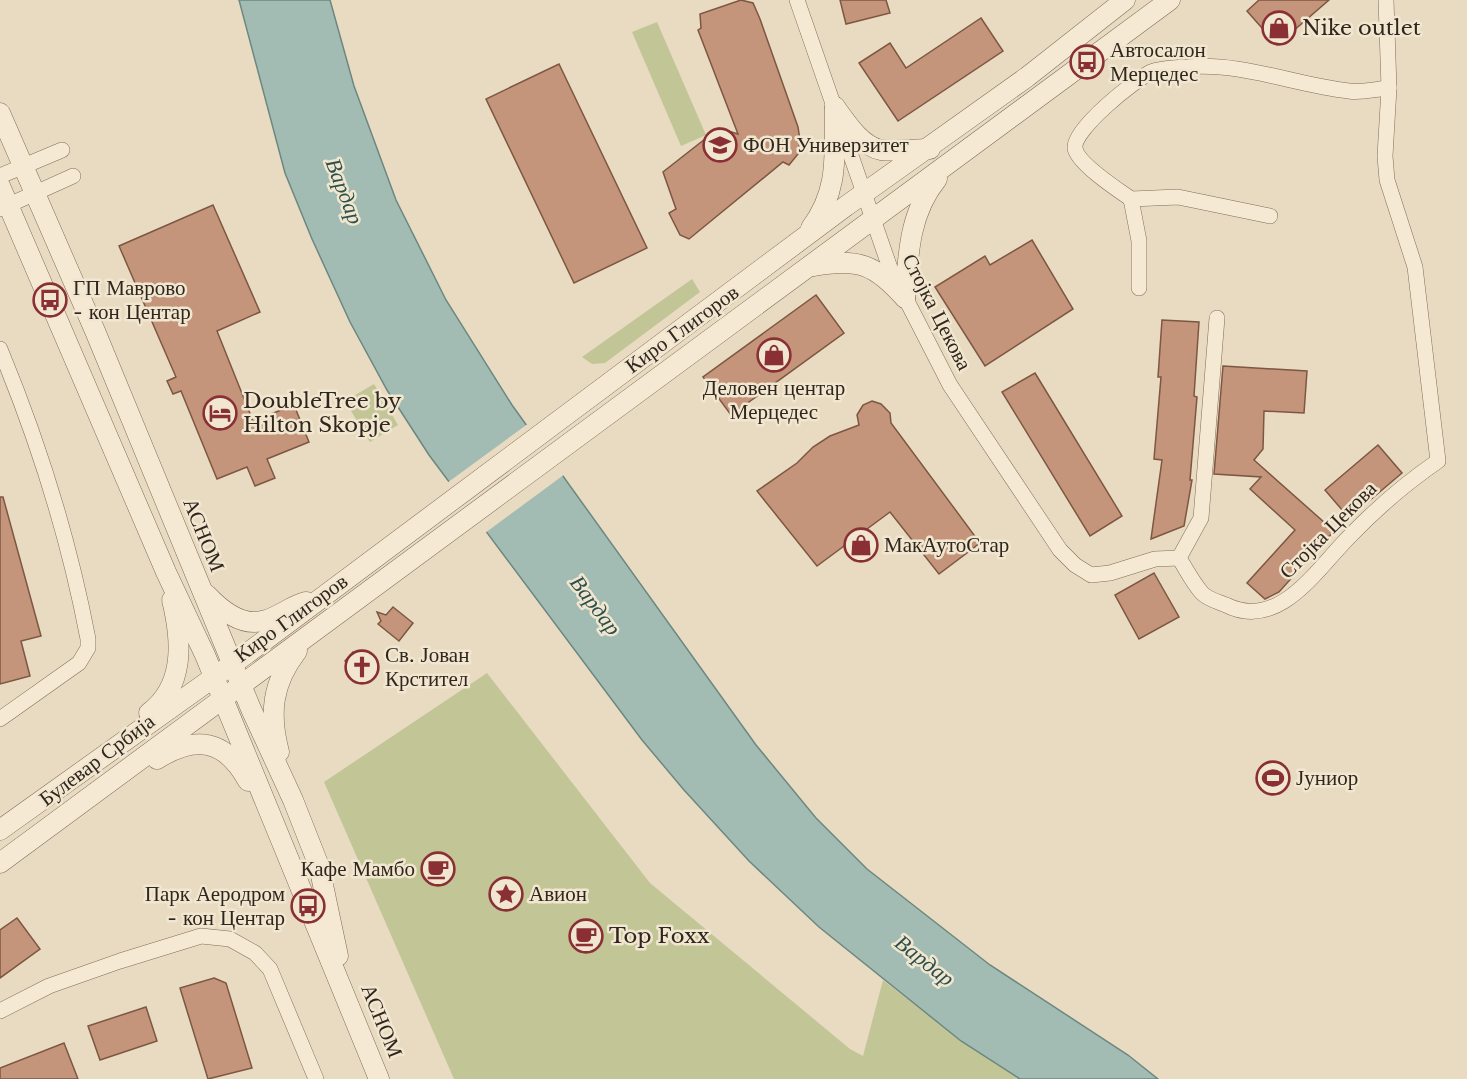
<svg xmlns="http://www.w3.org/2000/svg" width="1467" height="1079" font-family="'Libre Baskerville',serif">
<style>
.green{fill:#c2c696}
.water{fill:#a3bcb3;stroke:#6b8880;stroke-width:1.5}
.pier{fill:#e9dbc1}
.building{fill:#c4957a;stroke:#7d5742;stroke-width:1.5}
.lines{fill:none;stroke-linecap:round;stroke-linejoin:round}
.minor-casing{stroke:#806d5a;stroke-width:16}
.tertiary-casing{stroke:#806d5a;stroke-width:21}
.minor{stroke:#f5e9d3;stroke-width:15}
.tertiary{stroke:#f5e9d3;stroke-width:20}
.labels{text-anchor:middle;stroke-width:5;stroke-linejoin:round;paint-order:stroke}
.poi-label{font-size:21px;fill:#31261d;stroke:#f1e6cf;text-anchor:start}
.street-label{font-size:21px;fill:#31261d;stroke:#f1e6cf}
.water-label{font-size:22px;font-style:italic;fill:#2d504c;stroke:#f1e6cf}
</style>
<rect width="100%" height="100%" fill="#e9dbc1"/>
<g class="green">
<path d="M 657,22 L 706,135 L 681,146 L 632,32 Z"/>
<path d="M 692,279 L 700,292 L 605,363 L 592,364 L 582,357 Z"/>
<path d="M 374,384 L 398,425 L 370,442 L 345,401 Z"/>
<path d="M 487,673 L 650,883 L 850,1049 L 863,1056 L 883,980 L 961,1041 L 1020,1079 L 454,1079 L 324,782 Z"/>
</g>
<path class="water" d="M 239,0 L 330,0 L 354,86 L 396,200 L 446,300 L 512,405 L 756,745 L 816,818 L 867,869 L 990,965 L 1128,1055 L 1158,1079 L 1020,1079 L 961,1041 L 819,927 L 749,861 L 684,790 L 642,740 L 429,455 L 387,390 L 350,322 L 312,239 L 285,173 Z"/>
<path class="pier" d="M 529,423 L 565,474 L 485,533 L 447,483 Z"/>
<g class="building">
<path d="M 741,0 L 753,3 L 760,19 L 798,127 L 800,140 L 798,154 L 789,165 L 783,162 L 689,239 L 680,235 L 669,213 L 676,209 L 663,172 L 719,128 L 738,134 L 698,30 L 701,28 L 700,14 Z"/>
<path d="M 840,0 L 886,0 L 890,13 L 846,24 Z"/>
<path d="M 1259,0 L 1329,0 L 1277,45 L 1247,11 Z"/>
<path d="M 981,18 L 1003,51 L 898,121 L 859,63 L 890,43 L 906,68 Z"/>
<path d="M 559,64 L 647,248 L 574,283 L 486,99 Z"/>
<path d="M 213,205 L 260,312 L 217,331 L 253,421 L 294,405 L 309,442 L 267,459 L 275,478 L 255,486 L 247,467 L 217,479 L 181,391 L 173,394 L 167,381 L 176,377 L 119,246 Z"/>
<path d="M 1032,240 L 1073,309 L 985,366 L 935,287 L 985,256 L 990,265 Z"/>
<path d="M 816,295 L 844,333 L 731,415 L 703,377 Z"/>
<path d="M 1162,320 L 1199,322 L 1194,396 L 1197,397 L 1190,480 L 1192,480 L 1184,526 L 1151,539 L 1162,460 L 1154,459 L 1161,377 L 1158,377 Z"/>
<path d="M 1223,366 L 1307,371 L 1304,413 L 1264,411 L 1263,449 L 1254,460 L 1334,531 L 1279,592 L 1265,599 L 1247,583 L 1295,530 L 1250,489 L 1261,477 L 1214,474 Z"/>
<path d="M 1035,373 L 1122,516 L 1090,536 L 1002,392 Z"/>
<path d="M 872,401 L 881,404 L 890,413 L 891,423 L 980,543 L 939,574 L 890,512 L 817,566 L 757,491 L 797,463 L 813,447 L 830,436 L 859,425 L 857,415 L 863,405 Z"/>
<path d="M 1378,445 L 1402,473 L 1349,518 L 1325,490 Z"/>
<path d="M 0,497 L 3,497 L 41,636 L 21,641 L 30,676 L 0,684 Z"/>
<path d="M 1154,573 L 1179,617 L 1139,639 L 1115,595 Z"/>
<path d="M 393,607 L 413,623 L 399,641 L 378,624 L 381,621 L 377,612 L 386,615 Z"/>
<path d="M 353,652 L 358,656 L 360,654 L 376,666 L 366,680 L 362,681 L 348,669 L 351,666 L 345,661 Z"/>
<path d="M 17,918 L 40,949 L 0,978 L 0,930 Z"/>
<path d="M 214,978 L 226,983 L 252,1068 L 208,1079 L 180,988 Z"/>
<path d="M 146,1007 L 157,1041 L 100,1060 L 88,1026 Z"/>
<path d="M 64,1043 L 78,1079 L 0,1079 L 0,1068 Z"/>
</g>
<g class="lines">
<defs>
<g id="minor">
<path d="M 797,0 L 890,268 L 950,385 L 1060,550 L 1075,565 L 1091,575 L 1110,573 L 1155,559 L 1179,558 C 1186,569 1193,583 1202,593 C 1207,599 1219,602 1226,605 C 1280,632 1318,567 1351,535 C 1378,507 1406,483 1438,461 L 1415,267 L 1387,180 L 1385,156 L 1389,88 L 1386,0"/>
<path d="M 0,176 L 62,150"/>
<path d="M 1131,199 L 1139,241 L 1139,288"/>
<path d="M 0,209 L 73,176"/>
<path d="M 1270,216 L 1178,197 L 1131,199 C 1118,190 1077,163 1075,148 C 1073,129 1135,80 1151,72 C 1161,68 1176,68 1187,67 C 1242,62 1295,85 1349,91 C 1361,93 1376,89 1389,88"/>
<path d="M 0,349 C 39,443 69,539 88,639 L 88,648 L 79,663 L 0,719"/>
<path d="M 1179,558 L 1201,518 L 1217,318"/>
<path d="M 0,1011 L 49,986 L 120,961 L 201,936 L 230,939 L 255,953 L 270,969 L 316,1079"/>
</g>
<g id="tertiary">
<path d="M 835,107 C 846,122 861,146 881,150 C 895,152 915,149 930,149"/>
<path d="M 0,113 L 95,331 L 251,709 L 293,800 L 319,866 L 338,956"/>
<path d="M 0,186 L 166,572 L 205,655 L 379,1079"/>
<path d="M 811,228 C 840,189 834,154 835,107"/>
<path d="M 814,266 C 858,258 875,264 905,298"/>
<path d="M 905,298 C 908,256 909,213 937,179"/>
<path d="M 207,595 C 222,611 243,628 266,620 C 280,616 291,606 306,602"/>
<path d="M 149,713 C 185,686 182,641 172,600"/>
<path d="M 279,752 C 269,714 272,683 297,651"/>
<path d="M 157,759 C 196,735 225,739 248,781"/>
<path d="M 0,830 L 245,655 L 846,206 L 1027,77 L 1125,0"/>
<path d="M 0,863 L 1170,0"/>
</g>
</defs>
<use href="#minor" class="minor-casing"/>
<use href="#tertiary" class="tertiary-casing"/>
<use href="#minor" class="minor"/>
<use href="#tertiary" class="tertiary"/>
</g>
<defs>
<symbol id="shop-ring" viewBox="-11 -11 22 22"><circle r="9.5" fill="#f1e6cf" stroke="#8a3035" stroke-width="1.5"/><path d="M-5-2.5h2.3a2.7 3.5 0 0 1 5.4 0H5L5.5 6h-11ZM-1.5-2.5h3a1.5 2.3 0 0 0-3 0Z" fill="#8a3035"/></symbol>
<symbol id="bus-ring" viewBox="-11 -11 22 22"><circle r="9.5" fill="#f1e6cf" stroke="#8a3035" stroke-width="1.5"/><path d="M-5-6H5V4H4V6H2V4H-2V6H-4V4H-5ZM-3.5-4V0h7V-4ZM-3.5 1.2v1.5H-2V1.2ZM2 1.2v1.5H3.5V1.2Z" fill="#8a3035"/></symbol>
<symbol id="university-ring" viewBox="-11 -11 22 22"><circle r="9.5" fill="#f1e6cf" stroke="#8a3035" stroke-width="1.5"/><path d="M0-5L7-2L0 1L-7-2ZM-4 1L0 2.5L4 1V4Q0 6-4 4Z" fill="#8a3035"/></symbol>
<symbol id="hotel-ring" viewBox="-11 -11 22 22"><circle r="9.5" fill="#f1e6cf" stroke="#8a3035" stroke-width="1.5"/><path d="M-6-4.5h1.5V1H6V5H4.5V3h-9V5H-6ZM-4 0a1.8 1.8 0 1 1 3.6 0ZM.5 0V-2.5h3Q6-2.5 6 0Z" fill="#8a3035"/></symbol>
<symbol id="church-ring" viewBox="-11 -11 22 22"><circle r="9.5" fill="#f1e6cf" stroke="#8a3035" stroke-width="1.5"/><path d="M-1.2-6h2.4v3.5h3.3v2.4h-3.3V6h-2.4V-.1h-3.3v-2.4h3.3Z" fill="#8a3035"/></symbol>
<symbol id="stadium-ring" viewBox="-11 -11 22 22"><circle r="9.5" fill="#f1e6cf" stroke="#8a3035" stroke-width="1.5"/><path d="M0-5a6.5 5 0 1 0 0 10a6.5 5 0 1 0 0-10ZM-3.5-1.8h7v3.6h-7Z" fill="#8a3035"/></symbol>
<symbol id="cafe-ring" viewBox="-11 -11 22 22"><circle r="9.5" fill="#f1e6cf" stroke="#8a3035" stroke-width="1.5"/><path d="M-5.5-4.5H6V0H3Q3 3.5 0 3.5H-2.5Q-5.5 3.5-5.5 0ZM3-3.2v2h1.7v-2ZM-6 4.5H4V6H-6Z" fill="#8a3035"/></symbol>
<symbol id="sight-ring" viewBox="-11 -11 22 22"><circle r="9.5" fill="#f1e6cf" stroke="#8a3035" stroke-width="1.5"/><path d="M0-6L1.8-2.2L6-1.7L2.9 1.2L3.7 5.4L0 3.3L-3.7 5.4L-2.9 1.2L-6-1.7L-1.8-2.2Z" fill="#8a3035"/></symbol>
</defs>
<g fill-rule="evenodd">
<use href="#shop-ring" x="1260" y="9" width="38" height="38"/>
<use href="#bus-ring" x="1068" y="43" width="38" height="38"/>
<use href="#university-ring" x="701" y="126" width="38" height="38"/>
<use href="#bus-ring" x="31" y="281" width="38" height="38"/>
<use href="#shop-ring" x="755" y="336" width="38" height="38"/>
<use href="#hotel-ring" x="201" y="394" width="38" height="38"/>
<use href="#shop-ring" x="842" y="526" width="38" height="38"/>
<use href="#church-ring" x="343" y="648" width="38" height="38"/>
<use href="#stadium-ring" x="1254" y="759" width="38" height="38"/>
<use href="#cafe-ring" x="419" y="850" width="38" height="38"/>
<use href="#sight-ring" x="487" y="875" width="38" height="38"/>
<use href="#bus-ring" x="289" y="887" width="38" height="38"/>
<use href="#cafe-ring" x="567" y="917" width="38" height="38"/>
</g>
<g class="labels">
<g class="poi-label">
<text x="1302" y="35">Nike outlet</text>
<text x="1110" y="57">Автосалон<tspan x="1110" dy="24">Мерцедес</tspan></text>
<text x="743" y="152">ФОН Универзитет</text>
<text x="73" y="295">ГП Маврово<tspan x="73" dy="24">- кон Центар</tspan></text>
<text x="774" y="395" text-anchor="middle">Деловен центар<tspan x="774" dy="24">Мерцедес</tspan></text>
<text x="243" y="408">DoubleTree by<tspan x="243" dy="24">Hilton Skopje</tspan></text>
<text x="884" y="552">МакАутоСтар</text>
<text x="385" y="662">Св. Јован<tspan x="385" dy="24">Крстител</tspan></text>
<text x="1296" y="785">Јуниор</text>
<text x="415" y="876" text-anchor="end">Кафе Мамбо</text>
<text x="285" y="901" text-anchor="end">Парк Аеродром<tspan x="285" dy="24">- кон Центар</tspan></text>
<text x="529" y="901">Авион</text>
<text x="609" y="943">Top Foxx</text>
</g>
<g class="street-label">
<text transform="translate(937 312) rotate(63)" y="7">Стојка Цекова</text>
<text transform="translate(682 329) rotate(-36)" y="7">Киро Глигоров</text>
<text transform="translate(1328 530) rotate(-45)" y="7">Стојка Цекова</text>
<text transform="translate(204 535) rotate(68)" y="7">АСНОМ</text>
<text transform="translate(291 618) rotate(-36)" y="7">Киро Глигоров</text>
<text transform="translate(97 760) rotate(-37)" y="7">Булевар Србија</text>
<text transform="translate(382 1021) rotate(68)" y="7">АСНОМ</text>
</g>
<g class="water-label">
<text transform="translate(345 191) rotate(69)" y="8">Вардар</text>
<text transform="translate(596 605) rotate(53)" y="8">Вардар</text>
<text transform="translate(925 960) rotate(38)" y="8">Вардар</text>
</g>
</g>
</svg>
